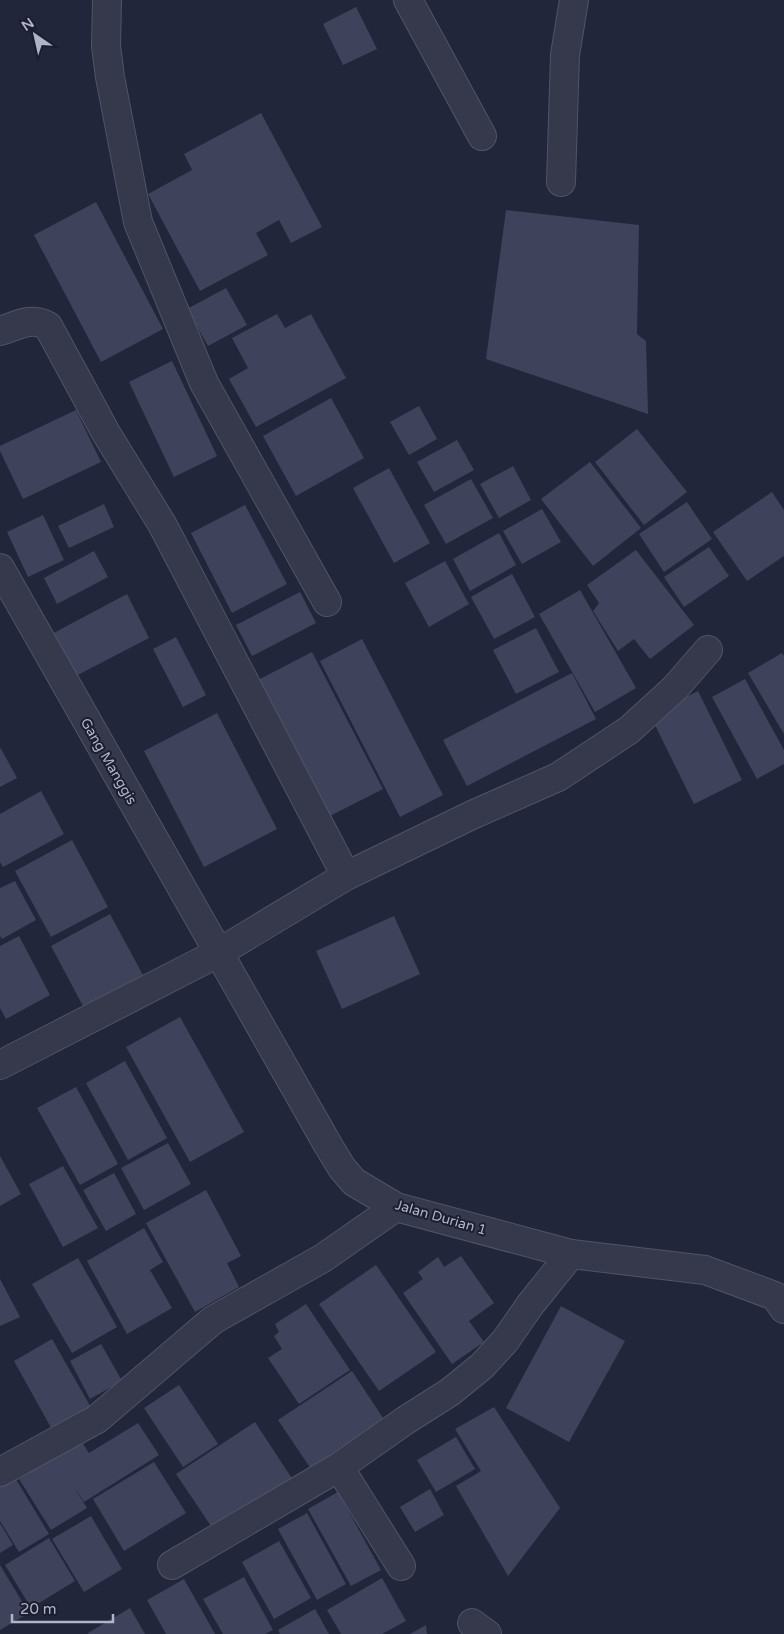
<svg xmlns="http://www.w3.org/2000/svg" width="784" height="1634" font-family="'Varela Round',sans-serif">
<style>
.building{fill:#3e435b}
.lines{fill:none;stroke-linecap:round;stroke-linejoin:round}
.minor-casing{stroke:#505466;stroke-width:30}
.minor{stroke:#35394b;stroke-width:28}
.labels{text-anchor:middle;stroke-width:4;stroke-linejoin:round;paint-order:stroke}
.street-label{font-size:14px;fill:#b0b4c7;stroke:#1b1e30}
</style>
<rect width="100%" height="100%" fill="#22263b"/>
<g class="building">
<path d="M 356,7 L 377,49 L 343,65 L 323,24 Z"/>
<path d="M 261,113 L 322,227 L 291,243 L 279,220 L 256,233 L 268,255 L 200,291 L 148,194 L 192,170 L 184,154 Z"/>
<path d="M 96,202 L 163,329 L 101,362 L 34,235 Z"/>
<path d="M 506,210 L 639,225 L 637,334 L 646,341 L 648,414 L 486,359 Z"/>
<path d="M 226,288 L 247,325 L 208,346 L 187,309 Z"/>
<path d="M 277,314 L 285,328 L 311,314 L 346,378 L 256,427 L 229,379 L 248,368 L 232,338 Z"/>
<path d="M 172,361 L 217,456 L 174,477 L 129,382 Z"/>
<path d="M 331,398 L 364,458 L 296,496 L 263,436 Z"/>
<path d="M 419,406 L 437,439 L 409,455 L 390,422 Z"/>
<path d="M 76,410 L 101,462 L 23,499 L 0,451 L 0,446 Z"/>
<path d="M 637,429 L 687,492 L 644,525 L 595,462 Z"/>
<path d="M 457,440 L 474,470 L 434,492 L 417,462 Z"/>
<path d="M 590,462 L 641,528 L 593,566 L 541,499 Z"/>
<path d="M 513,466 L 531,500 L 499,518 L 480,484 Z"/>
<path d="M 389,468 L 430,543 L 394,563 L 353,488 Z"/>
<path d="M 471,479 L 493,518 L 446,544 L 424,505 Z"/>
<path d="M 772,492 L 784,510 L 784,556 L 747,581 L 713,532 Z"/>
<path d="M 687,502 L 712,539 L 664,572 L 639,534 Z"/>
<path d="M 104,504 L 114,527 L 69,548 L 58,526 Z"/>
<path d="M 245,505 L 287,584 L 232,613 L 191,533 Z"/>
<path d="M 542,509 L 561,542 L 522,564 L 503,531 Z"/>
<path d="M 43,515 L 64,560 L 28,577 L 7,532 Z"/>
<path d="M 499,533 L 516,565 L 470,591 L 453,559 Z"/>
<path d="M 709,547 L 729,576 L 684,607 L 664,577 Z"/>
<path d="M 636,550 L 694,625 L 650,659 L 634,639 L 618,651 L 593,611 L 599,603 L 587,585 Z"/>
<path d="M 94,551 L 108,577 L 57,604 L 44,578 Z"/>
<path d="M 445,561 L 469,604 L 429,627 L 405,583 Z"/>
<path d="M 512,574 L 535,617 L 494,639 L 471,597 Z"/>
<path d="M 580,590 L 636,688 L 595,712 L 539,614 Z"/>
<path d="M 300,592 L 316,623 L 252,656 L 236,625 Z"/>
<path d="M 127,594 L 149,638 L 70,679 L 48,636 Z"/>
<path d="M 536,628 L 559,672 L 516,694 L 493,650 Z"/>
<path d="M 176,637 L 206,695 L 183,707 L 153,649 Z"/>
<path d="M 362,639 L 443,795 L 400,817 L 320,661 Z"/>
<path d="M 312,652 L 383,789 L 324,819 L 254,682 Z"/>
<path d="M 782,653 L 784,656 L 784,734 L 748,673 Z"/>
<path d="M 572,673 L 596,719 L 467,786 L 443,740 Z"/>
<path d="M 745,679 L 784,750 L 784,764 L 757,779 L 712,697 Z"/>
<path d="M 698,691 L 742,780 L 694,804 L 650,715 Z"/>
<path d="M 217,713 L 277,829 L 204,867 L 144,751 Z"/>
<path d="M 0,747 L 17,778 L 0,787 Z"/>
<path d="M 41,791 L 64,834 L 3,867 L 0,862 L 0,814 Z"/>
<path d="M 72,840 L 108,907 L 51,937 L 15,871 Z"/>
<path d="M 15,881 L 36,920 L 2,939 L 0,936 L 0,888 Z"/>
<path d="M 110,914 L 144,977 L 84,1008 L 51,946 Z"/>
<path d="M 394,916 L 420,974 L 342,1009 L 316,951 Z"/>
<path d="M 19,936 L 50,995 L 6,1019 L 0,1008 L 0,946 Z"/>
<path d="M 180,1017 L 244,1132 L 190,1162 L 126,1047 Z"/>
<path d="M 125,1061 L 167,1138 L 128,1160 L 86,1083 Z"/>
<path d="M 76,1087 L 118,1164 L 80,1185 L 37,1108 Z"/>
<path d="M 168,1143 L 191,1184 L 144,1210 L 121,1168 Z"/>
<path d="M 0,1156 L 21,1194 L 0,1206 Z"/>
<path d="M 63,1166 L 98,1228 L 63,1247 L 29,1184 Z"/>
<path d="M 114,1173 L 136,1214 L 106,1231 L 83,1190 Z"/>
<path d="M 206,1190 L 241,1256 L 227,1263 L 239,1287 L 195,1312 L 146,1223 Z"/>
<path d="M 144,1228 L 163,1262 L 150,1270 L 172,1308 L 127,1334 L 87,1261 Z"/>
<path d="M 461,1256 L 494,1303 L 469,1321 L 484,1342 L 452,1364 L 403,1293 L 423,1279 L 418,1272 L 438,1257 L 444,1267 Z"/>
<path d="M 78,1258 L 117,1327 L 72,1353 L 32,1284 Z"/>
<path d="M 376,1265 L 436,1352 L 379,1391 L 319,1304 Z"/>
<path d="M 0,1279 L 20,1317 L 0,1326 Z"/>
<path d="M 306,1304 L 350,1370 L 299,1404 L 268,1358 L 282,1349 L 274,1336 L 279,1332 L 275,1324 Z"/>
<path d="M 561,1306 L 625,1341 L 569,1442 L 506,1408 Z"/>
<path d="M 52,1339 L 93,1411 L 54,1433 L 14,1361 Z"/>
<path d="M 101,1344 L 122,1381 L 90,1399 L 70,1361 Z"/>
<path d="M 352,1371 L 385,1421 L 311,1469 L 278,1420 Z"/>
<path d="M 179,1385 L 218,1444 L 183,1467 L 144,1408 Z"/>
<path d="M 494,1407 L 560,1508 L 508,1576 L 456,1486 L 481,1471 L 455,1429 Z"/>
<path d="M 255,1422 L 293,1480 L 215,1532 L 176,1474 Z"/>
<path d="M 138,1423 L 159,1455 L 84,1502 L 72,1484 L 87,1508 L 51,1530 L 19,1479 L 55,1457 L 78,1436 L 89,1453 Z"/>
<path d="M 456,1437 L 475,1469 L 436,1492 L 417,1460 Z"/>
<path d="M 154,1462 L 186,1513 L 124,1551 L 93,1499 Z"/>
<path d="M 14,1476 L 49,1534 L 19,1552 L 0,1521 L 0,1484 Z"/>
<path d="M 430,1489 L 444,1515 L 415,1532 L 400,1507 Z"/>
<path d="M 338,1492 L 381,1570 L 351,1586 L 308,1509 Z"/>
<path d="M 307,1513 L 346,1584 L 317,1600 L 278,1529 Z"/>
<path d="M 91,1516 L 122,1569 L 84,1592 L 52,1539 Z"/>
<path d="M 0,1523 L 13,1545 L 0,1553 Z"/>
<path d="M 49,1538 L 75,1581 L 31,1608 L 5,1565 Z"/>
<path d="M 279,1541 L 311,1598 L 274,1619 L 242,1562 Z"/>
<path d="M 0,1565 L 29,1613 L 0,1630 Z"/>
<path d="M 244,1577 L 273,1630 L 265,1634 L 223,1634 L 203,1599 Z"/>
<path d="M 382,1578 L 406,1621 L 382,1634 L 341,1634 L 327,1610 Z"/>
<path d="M 184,1579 L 215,1634 L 166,1634 L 147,1600 Z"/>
<path d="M 130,1608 L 145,1634 L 88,1634 L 88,1633 Z"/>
<path d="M 315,1609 L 329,1634 L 280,1634 L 278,1630 Z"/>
<path d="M 426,1625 L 427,1634 L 410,1634 Z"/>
</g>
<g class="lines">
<defs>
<g id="minor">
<path d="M 107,0 L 106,46 L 110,77 L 138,222 L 204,383 L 327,602"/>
<path d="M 408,0 L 482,136"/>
<path d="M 561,182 L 565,55 L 574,0"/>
<path d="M 0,331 C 16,326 32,316 48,326 L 106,433 L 162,524 L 346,876"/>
<path d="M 0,568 L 328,1145 L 342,1168 L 354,1182 L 396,1207 L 571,1254 L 705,1270 L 775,1296 L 784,1309"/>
<path d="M 0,1065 L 218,953 L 346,876 L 472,815 L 558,777 L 629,730 L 675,688 L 708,650"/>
<path d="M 339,1467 L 401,1566"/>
<path d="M 0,1472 L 97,1419 L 213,1320 L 323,1258 L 396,1207"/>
<path d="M 172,1565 L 339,1467 L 406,1420 L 450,1392 L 482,1366 L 505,1341 L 530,1305 L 571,1254"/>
<path d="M 472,1623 L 487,1634"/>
</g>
</defs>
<use href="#minor" class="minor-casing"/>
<use href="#minor" class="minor"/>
</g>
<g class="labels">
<g class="street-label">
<text transform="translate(109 761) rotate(60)" y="5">Gang Manggis</text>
<text transform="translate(441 1217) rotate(16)" y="5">Jalan Durian 1</text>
</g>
</g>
<g transform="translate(35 35) rotate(326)" stroke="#1b1e30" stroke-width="4" paint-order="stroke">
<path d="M0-4L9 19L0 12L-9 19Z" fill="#b0b4c7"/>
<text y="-8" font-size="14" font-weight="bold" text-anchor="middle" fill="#b0b4c7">N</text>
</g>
<path d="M12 1614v8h101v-8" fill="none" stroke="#b0b4c7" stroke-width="2.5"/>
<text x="20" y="1614" font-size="15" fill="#b0b4c7" stroke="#1b1e30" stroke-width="4" paint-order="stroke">20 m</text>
</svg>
